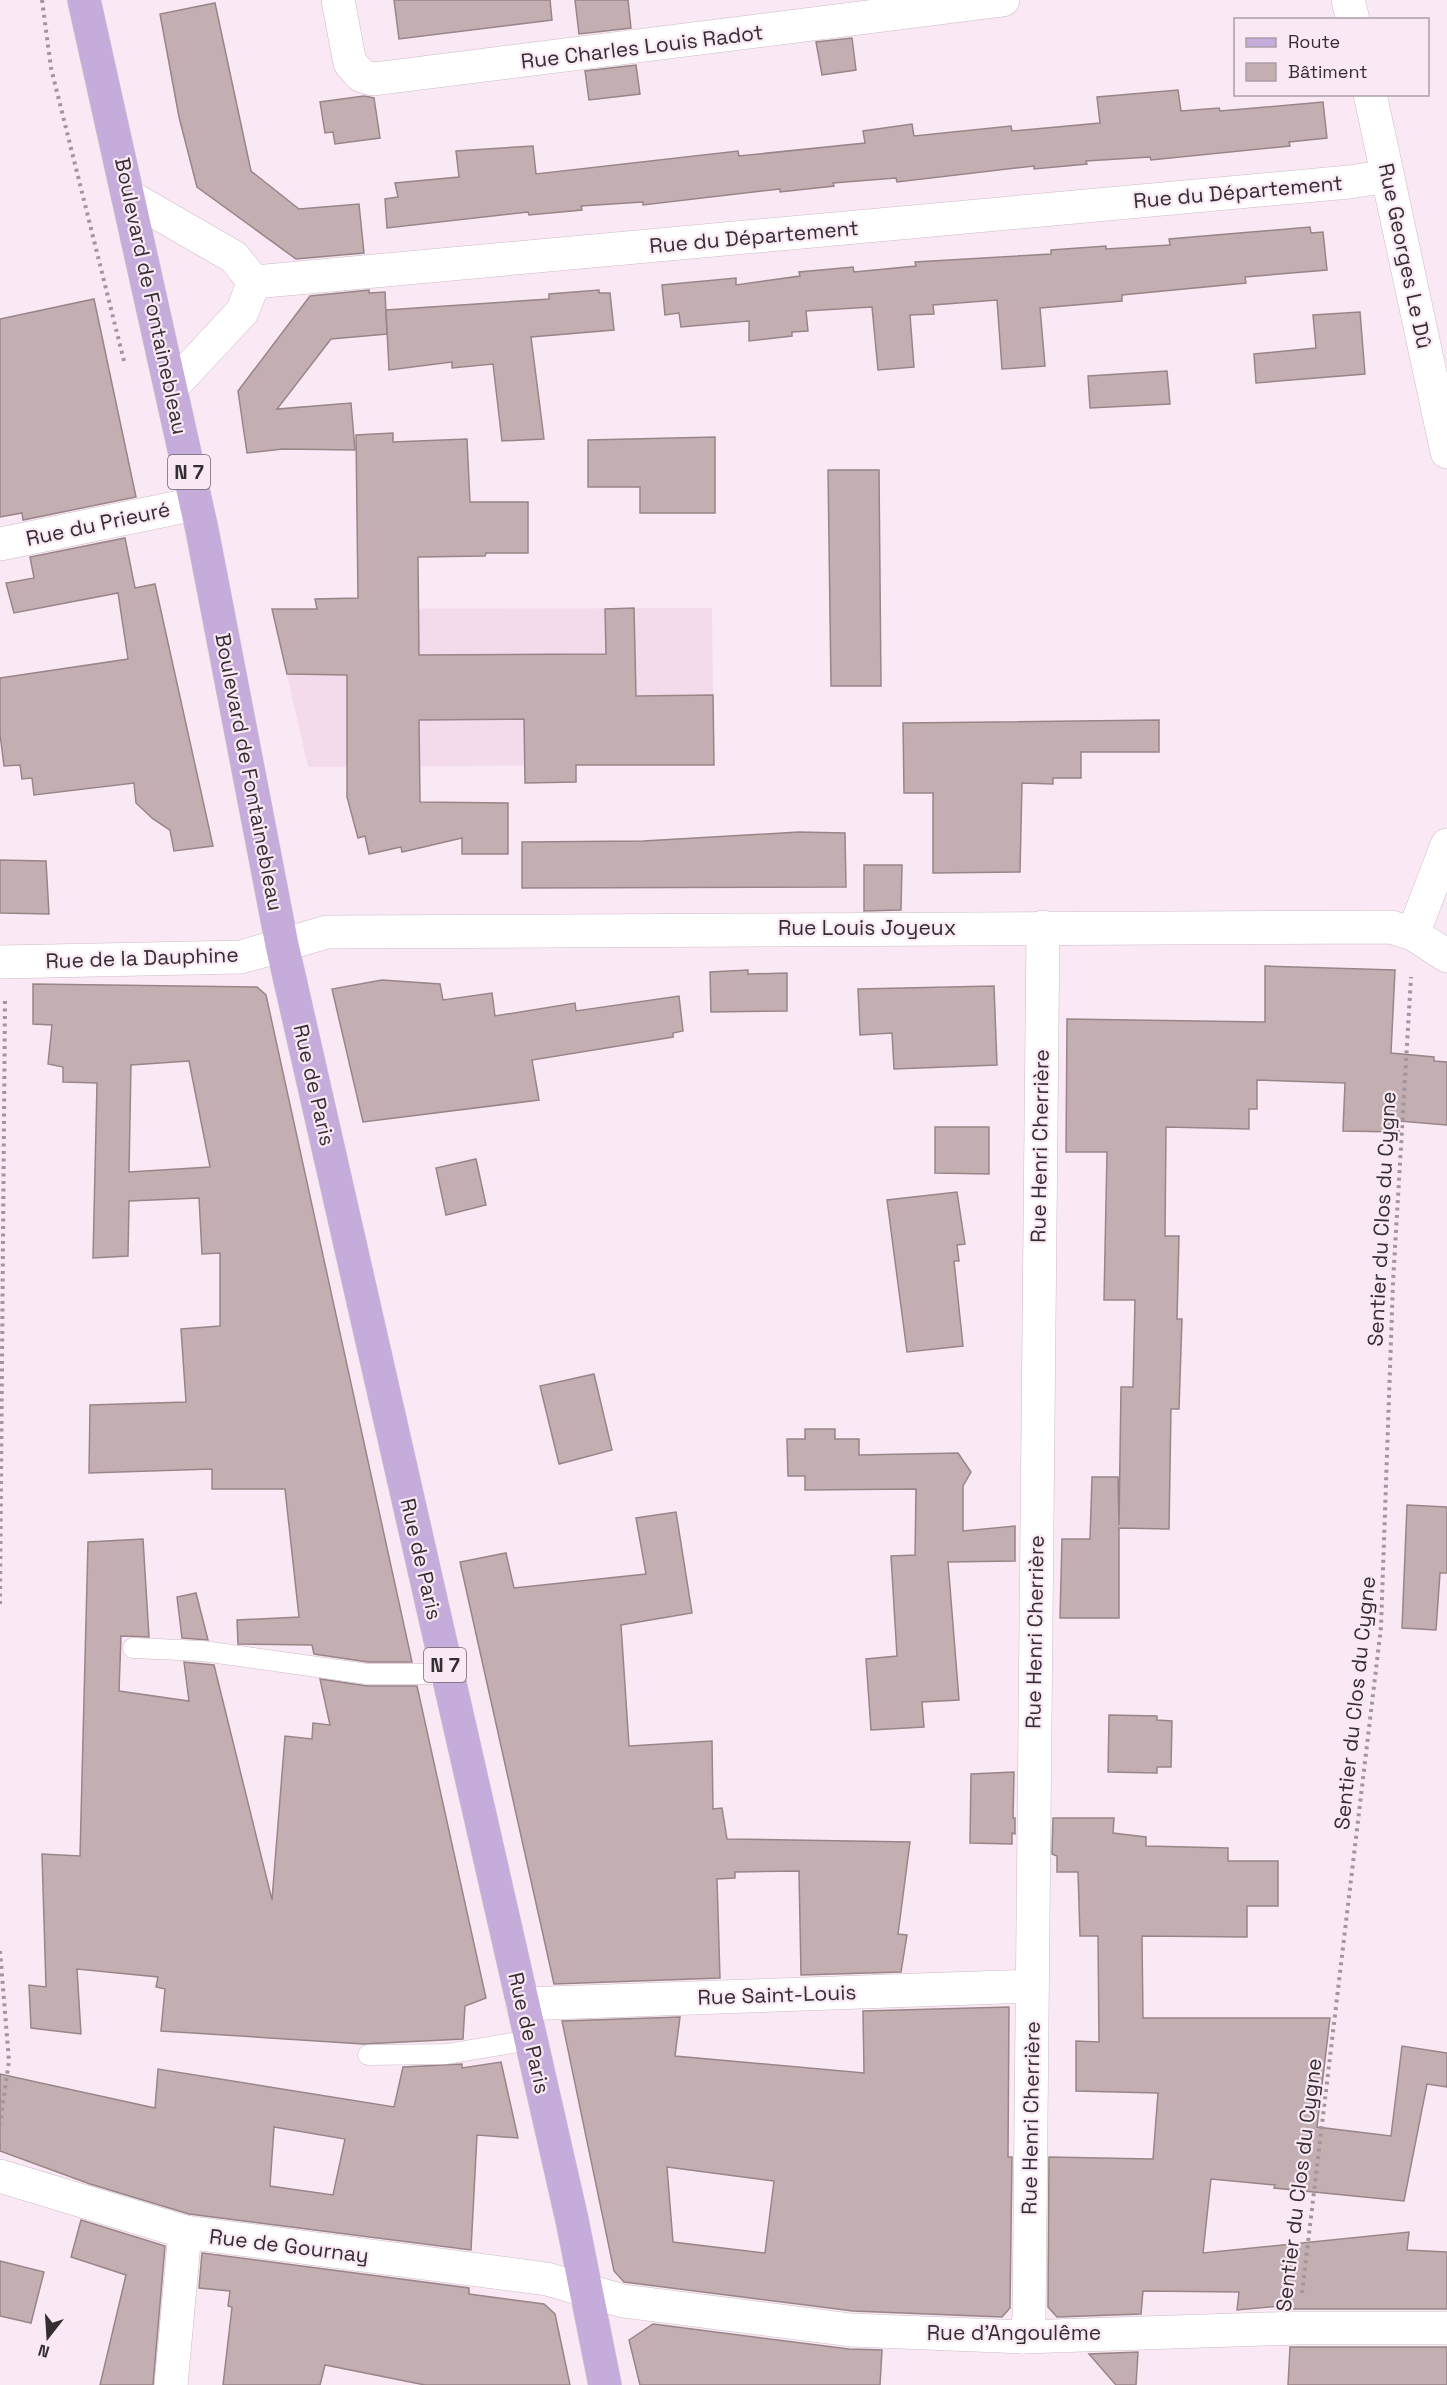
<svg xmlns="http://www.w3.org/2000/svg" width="1447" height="2385" font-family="'Space Grotesk',sans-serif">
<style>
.built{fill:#f4dbec}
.building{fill:#c3aeb1;stroke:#998588;stroke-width:1.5;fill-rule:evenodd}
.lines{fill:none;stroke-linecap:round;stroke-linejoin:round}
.service-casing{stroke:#ccbbc6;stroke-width:21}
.minor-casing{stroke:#ccbbc6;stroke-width:34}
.tertiary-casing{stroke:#ccbbc6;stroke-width:34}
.primary-casing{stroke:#d2d1d2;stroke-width:34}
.path{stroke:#a1959e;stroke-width:4;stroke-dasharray:3 4.5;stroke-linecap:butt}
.service{stroke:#fff;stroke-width:20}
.minor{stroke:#fff;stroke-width:33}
.tertiary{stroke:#fff;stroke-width:33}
.primary{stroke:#c5acda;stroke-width:33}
.labels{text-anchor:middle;stroke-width:4.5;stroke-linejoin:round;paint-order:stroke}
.shield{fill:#fae9f5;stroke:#6f666c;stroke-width:1.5}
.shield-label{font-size:20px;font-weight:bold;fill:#342e32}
.street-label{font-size:21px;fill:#342e32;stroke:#fae9f5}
</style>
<rect width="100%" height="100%" fill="#fae9f5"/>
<path class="built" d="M 712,608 L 714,765 L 308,767 L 272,609 Z"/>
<g class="building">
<path d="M 394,0 L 550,0 L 552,20 L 399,39 Z"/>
<path d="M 575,0 L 628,0 L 631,28 L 579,34 Z"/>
<path d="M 215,3 L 251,171 L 299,209 L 359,204 L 364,253 L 296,259 L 197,187 L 179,117 L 160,14 Z"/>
<path d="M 852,38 L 856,70 L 822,75 L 816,42 Z"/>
<path d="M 636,65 L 640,94 L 589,100 L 585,71 Z"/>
<path d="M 1178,90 L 1181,111 L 1219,108 L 1220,111 L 1323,102 L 1327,138 L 1289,142 L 1290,146 L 1151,160 L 1150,157 L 1086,161 L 1087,164 L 1034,169 L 1034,166 L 897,182 L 896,178 L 833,183 L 834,186 L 780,192 L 780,189 L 643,205 L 643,202 L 581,206 L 582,210 L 529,215 L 528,212 L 387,228 L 385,199 L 398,197 L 395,183 L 459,177 L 456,151 L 533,146 L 536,174 L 738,151 L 739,156 L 865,143 L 863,131 L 912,124 L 914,136 L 1011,126 L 1012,131 L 1100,123 L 1097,97 Z"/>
<path d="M 364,96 L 374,98 L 380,138 L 335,144 L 333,132 L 325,133 L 320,102 Z"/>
<path d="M 1310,227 L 1311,233 L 1323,232 L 1327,270 L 1245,277 L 1246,283 L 1122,295 L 1122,301 L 1040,308 L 1045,366 L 1002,369 L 997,300 L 933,305 L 934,314 L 910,315 L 914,367 L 878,370 L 872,307 L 806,311 L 808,331 L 792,332 L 792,336 L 749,341 L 749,321 L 681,327 L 679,313 L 665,315 L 662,285 L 736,278 L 736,285 L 800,276 L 799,272 L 853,267 L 854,272 L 916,266 L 915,262 L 1051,254 L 1051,250 L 1106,246 L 1106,249 L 1170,245 L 1169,239 Z"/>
<path d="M 369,290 L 369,293 L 385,292 L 387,334 L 331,339 L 277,409 L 351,403 L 355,450 L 283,449 L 247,453 L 238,391 L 310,296 Z"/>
<path d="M 599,290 L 599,293 L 610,293 L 614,330 L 531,337 L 544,439 L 502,441 L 493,364 L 452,368 L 452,362 L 389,370 L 386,310 L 549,299 L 549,294 Z"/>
<path d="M 94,299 L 136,497 L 23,520 L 22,513 L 0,517 L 0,319 Z"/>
<path d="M 1360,312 L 1365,374 L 1256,383 L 1254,354 L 1316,348 L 1313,315 Z"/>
<path d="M 1167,371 L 1170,404 L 1090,408 L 1088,376 Z"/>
<path d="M 393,433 L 393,442 L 467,439 L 470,502 L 528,502 L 528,553 L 486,553 L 485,556 L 418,557 L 419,655 L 606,654 L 605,609 L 634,608 L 636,696 L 713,695 L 714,765 L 576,765 L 576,782 L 525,783 L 524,719 L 419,720 L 420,802 L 508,803 L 508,854 L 462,854 L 462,838 L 402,852 L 401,847 L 369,854 L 365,836 L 358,838 L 347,797 L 347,675 L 287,674 L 272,609 L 317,609 L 315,599 L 358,598 L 356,435 Z"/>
<path d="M 715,437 L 715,513 L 640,513 L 640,487 L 588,487 L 588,440 Z"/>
<path d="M 828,470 L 879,470 L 881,686 L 831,686 Z"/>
<path d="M 125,538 L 135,588 L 155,584 L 213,846 L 174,851 L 170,830 L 153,819 L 136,803 L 134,783 L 34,795 L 32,778 L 22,779 L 20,765 L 4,766 L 0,734 L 0,678 L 128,659 L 118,593 L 14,613 L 6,583 L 34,578 L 30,557 Z"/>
<path d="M 1159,720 L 1159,752 L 1081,752 L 1081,778 L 1053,778 L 1053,784 L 1022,783 L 1020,872 L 933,873 L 933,793 L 904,793 L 903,723 Z"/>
<path d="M 799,832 L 845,833 L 846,887 L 522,888 L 522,842 L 643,841 Z"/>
<path d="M 0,860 L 46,861 L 49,914 L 0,913 Z"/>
<path d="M 864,865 L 902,865 L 901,910 L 864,911 Z"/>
<path d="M 1265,966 L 1395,970 L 1391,1053 L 1434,1057 L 1434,1061 L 1447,1062 L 1447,1125 L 1399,1121 L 1399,1132 L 1343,1131 L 1345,1083 L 1257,1080 L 1257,1109 L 1249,1109 L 1249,1129 L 1166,1127 L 1165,1236 L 1179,1236 L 1177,1319 L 1182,1319 L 1179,1409 L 1171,1409 L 1169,1529 L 1119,1528 L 1119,1618 L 1060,1618 L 1062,1539 L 1090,1539 L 1092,1477 L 1118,1477 L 1119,1525 L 1121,1387 L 1133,1387 L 1135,1300 L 1104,1300 L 1107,1152 L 1066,1152 L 1067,1019 L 1265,1022 Z"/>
<path d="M 748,970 L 748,974 L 787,973 L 787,1011 L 711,1012 L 710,972 Z"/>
<path d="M 382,980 L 440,984 L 443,1000 L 492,993 L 495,1016 L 575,1003 L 576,1011 L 679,996 L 683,1031 L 673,1033 L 673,1037 L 532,1060 L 539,1100 L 363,1122 L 332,989 Z"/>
<path d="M 33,984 L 257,987 L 266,995 L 412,1662 L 368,1662 L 314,1654 L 312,1645 L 238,1644 L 237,1620 L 299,1617 L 285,1489 L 212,1489 L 212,1469 L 89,1473 L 90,1405 L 186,1402 L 181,1329 L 220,1326 L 220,1253 L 202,1254 L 199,1198 L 129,1201 L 128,1256 L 93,1258 L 97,1083 L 63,1082 L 63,1067 L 48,1064 L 52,1025 L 33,1024 ZM 189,1061 L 210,1167 L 129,1172 L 131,1065 Z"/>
<path d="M 994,986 L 997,1065 L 894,1069 L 892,1033 L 860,1035 L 858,989 Z"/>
<path d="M 935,1127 L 989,1127 L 989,1174 L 935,1173 Z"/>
<path d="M 476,1159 L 486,1205 L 446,1215 L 436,1168 Z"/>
<path d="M 957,1192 L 965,1244 L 957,1245 L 959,1261 L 954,1261 L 963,1346 L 907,1352 L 887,1200 Z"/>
<path d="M 594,1374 L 612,1450 L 559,1464 L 540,1386 Z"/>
<path d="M 805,1429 L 835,1429 L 835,1439 L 859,1439 L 859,1455 L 958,1453 L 971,1472 L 963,1486 L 963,1531 L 1015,1526 L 1015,1561 L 948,1562 L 959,1700 L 922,1702 L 924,1727 L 871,1730 L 866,1659 L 897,1656 L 891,1556 L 915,1555 L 916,1489 L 805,1490 L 805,1476 L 788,1476 L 787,1439 L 805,1439 Z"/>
<path d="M 1407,1505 L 1447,1507 L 1447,1573 L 1440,1573 L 1436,1630 L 1402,1628 Z"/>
<path d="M 676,1512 L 692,1613 L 621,1625 L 629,1746 L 712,1741 L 713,1809 L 722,1808 L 727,1839 L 910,1842 L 898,1934 L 907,1935 L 901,1972 L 801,1975 L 799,1871 L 735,1872 L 735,1878 L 717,1879 L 720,1978 L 554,1984 L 460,1562 L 506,1553 L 514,1588 L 646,1574 L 636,1518 Z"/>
<path d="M 143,1539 L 149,1637 L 121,1636 L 119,1691 L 189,1701 L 184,1662 L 214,1665 L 272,1900 L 285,1736 L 312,1739 L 313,1723 L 330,1725 L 320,1679 L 367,1686 L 417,1686 L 486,1998 L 465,2006 L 463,2039 L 363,2044 L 161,2031 L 165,1989 L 156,1987 L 158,1977 L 77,1969 L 81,2034 L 31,2028 L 29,1985 L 46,1987 L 42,1854 L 80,1856 L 88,1542 Z"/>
<path d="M 196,1593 L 208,1640 L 182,1638 L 177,1597 Z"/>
<path d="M 1109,1715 L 1157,1716 L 1157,1720 L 1172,1721 L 1171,1767 L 1157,1767 L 1157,1773 L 1108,1772 Z"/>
<path d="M 1014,1772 L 1013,1818 L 1015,1818 L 1015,1834 L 1012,1833 L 1012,1844 L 970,1843 L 971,1774 Z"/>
<path d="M 1053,1818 L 1114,1818 L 1113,1833 L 1146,1837 L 1146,1846 L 1228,1848 L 1228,1861 L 1278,1861 L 1278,1906 L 1247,1906 L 1247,1937 L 1142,1936 L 1143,2018 L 1330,2018 L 1317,2127 L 1391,2136 L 1402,2046 L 1447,2053 L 1447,2087 L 1427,2084 L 1404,2201 L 1274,2188 L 1275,2185 L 1211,2179 L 1203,2253 L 1409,2232 L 1407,2250 L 1447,2252 L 1447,2309 L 1291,2309 L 1291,2305 L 1237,2310 L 1239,2292 L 1143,2291 L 1141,2314 L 1057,2317 L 1048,2307 L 1049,2157 L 1153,2159 L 1158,2093 L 1076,2091 L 1076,2041 L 1099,2042 L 1098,1936 L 1080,1936 L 1078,1872 L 1057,1872 L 1057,1856 L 1052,1854 Z"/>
<path d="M 1009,2007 L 1008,2157 L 1012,2157 L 1010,2308 L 1002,2317 L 853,2311 L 624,2282 L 614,2271 L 562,2021 L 680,2017 L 675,2056 L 864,2073 L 863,2011 ZM 667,2167 L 774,2181 L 765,2253 L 673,2242 Z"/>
<path d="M 501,2062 L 518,2138 L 477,2135 L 471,2250 L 189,2214 L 90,2184 L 0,2151 L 0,2074 L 155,2108 L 158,2069 L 394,2107 L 403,2067 L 462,2064 L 462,2068 ZM 274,2127 L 345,2139 L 333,2195 L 270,2186 Z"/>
<path d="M 81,2220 L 165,2246 L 153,2385 L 100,2385 L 126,2275 L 71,2257 Z"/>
<path d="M 202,2253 L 469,2288 L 469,2294 L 544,2304 L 555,2314 L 570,2385 L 425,2385 L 325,2365 L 320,2385 L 223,2385 L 232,2307 L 228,2306 L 230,2291 L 199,2288 Z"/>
<path d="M 0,2261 L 44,2272 L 31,2323 L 0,2316 Z"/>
<path d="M 653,2324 L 849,2349 L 882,2350 L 880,2385 L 640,2385 L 629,2340 Z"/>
<path d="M 1290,2347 L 1447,2347 L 1447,2385 L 1288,2385 Z"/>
<path d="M 1138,2352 L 1136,2385 L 1116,2385 L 1089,2354 Z"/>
</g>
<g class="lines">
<defs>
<g id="service">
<path d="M 133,1648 L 203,1651 L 367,1674 L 447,1674"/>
<path d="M 368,2055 L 447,2054 L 530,2040"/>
</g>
<g id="minor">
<path d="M 338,0 L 350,63 L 362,76 L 374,79 L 1003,0"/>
<path d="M 1348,0 L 1353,20"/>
<path d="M 1370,94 L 1447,452"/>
<path d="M 130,197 L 234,257 L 254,282"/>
<path d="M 254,282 L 1349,182 L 1388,176"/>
<path d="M 172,387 L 242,312 L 254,282"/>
<path d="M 0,544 L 195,504"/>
<path d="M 1413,934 L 1447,845"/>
<path d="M 0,962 L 241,957 L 327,932 L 1391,927 L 1413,934 L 1447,956"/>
<path d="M 522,2004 L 1032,1986"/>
<path d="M 1023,2337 L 1029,2320 L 1043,927"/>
<path d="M 171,2385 L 185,2232"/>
</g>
<path id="tertiary" d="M 0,2176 L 185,2232 L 547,2279 L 623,2301 L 851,2330 L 1023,2337 L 1297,2328 L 1447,2328"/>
<path id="primary" d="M 84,0 L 202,530 L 282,945 L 572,2220 L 605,2385"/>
</defs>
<use href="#service" class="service-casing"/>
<use href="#minor" class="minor-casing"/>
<use href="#tertiary" class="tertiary-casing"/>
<use href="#primary" class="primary-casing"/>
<g class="path">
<path d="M 42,0 L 51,68 L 125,365"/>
<path d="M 0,1604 L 5,999"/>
<path d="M 0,1951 L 9,2061 L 0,2124"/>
<path d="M 1302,2293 L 1381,1627 L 1393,1282 L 1411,977"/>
</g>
<use href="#service" class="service"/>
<use href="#minor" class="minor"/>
<use href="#tertiary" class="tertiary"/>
<use href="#primary" class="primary"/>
</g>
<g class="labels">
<g class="shield">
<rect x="168" y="455" width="42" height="34" rx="4.5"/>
<rect x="424" y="1648" width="42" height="34" rx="4.5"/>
</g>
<g class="shield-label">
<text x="189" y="479">N 7</text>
<text x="445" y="1672">N 7</text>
</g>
<g class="street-label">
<text transform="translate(642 47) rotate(-7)" y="7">Rue Charles Louis Radot</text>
<text transform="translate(1238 192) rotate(-5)" y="7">Rue du Département</text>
<text transform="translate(754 237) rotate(-5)" y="7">Rue du Département</text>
<text transform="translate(1405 256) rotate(78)" y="7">Rue Georges Le Dû</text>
<text transform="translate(151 296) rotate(78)" y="7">Boulevard de Fontainebleau</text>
<text transform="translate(98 524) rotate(-12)" y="7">Rue du Prieuré</text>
<text transform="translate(249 772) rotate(79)" y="7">Boulevard de Fontainebleau</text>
<text x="867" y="935">Rue Louis Joyeux</text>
<text transform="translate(142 958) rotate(-2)" y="7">Rue de la Dauphine</text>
<text transform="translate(314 1085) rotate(77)" y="7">Rue de Paris</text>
<text transform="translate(1040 1146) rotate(-89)" y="7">Rue Henri Cherrière</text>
<text transform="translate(1382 1219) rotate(-87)" y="7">Sentier du Clos du Cygne</text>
<text transform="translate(421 1559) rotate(77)" y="7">Rue de Paris</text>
<text transform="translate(1035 1632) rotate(-89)" y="7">Rue Henri Cherrière</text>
<text transform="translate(1355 1703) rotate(-84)" y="7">Sentier du Clos du Cygne</text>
<text transform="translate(777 1995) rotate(-2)" y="7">Rue Saint-Louis</text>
<text transform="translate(529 2033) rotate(77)" y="7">Rue de Paris</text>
<text transform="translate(1031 2118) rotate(-89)" y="7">Rue Henri Cherrière</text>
<text transform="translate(1299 2185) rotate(-83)" y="7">Sentier du Clos du Cygne</text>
<text transform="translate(289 2246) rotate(7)" y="7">Rue de Gournay</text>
<text x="1014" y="2340">Rue d'Angoulême</text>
</g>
</g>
<rect x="1234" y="18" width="195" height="78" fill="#fae9f5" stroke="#ab9ea7" stroke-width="1.5"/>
<rect x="1246" y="38" width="30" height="9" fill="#c5acda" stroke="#ab9ea7" stroke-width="1.5"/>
<text x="1288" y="48" font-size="18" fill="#342e32">Route</text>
<rect x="1246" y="63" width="30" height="18" fill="#c3aeb1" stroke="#ab9ea7" stroke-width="1.5"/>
<text x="1288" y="78" font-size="18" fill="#342e32">Bâtiment</text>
<g transform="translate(48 2337) rotate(197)" stroke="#fae9f5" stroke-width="4.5" paint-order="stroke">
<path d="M0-4.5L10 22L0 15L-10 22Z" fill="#342e32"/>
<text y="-9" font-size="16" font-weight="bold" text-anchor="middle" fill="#342e32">N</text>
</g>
</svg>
